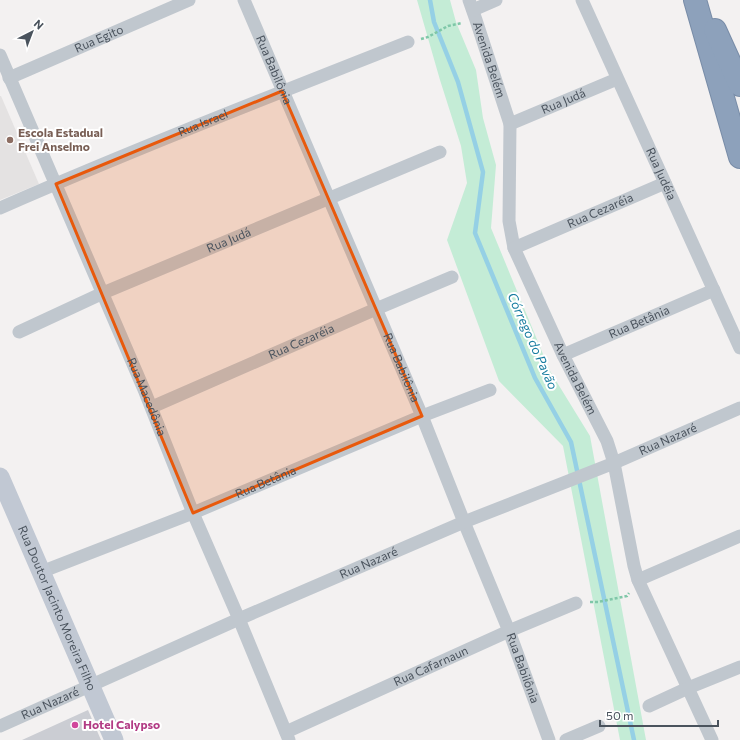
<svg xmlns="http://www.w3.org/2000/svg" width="740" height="740" font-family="Commissioner,sans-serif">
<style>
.education{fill:#e4e2e2}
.green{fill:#c4ecd6}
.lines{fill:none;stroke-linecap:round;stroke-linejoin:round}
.stream{stroke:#95d0e5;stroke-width:4.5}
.building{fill:#cbcdd3}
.highway-casing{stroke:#788ca7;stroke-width:24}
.path{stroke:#7fc7a8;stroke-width:2.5;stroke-dasharray:3 2;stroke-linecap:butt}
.street{stroke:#c0c7ce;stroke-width:13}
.secondary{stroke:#c1c8d3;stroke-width:19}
.highway{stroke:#8da1bb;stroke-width:22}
.marked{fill:#e8590c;fill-opacity:0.2;stroke:#e8590c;stroke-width:3;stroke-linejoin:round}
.education-dot{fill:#8d6e63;stroke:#fff;stroke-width:1.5}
.hotel-dot{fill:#d1479c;stroke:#fff;stroke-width:1.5}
.labels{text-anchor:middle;stroke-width:4;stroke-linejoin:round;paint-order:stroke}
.street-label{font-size:12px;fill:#4a535d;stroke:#fff}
.education-label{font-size:12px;font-weight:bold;fill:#785e54;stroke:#fff;text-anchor:start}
.hotel-label{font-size:12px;font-weight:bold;fill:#b23c85;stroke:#fff;text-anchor:start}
.water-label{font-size:13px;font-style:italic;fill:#197da1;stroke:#fff}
</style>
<rect width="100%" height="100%" fill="#f3f1f1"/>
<path class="education" d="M 0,96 L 1,96 L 39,184 L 0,200 Z"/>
<path class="green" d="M 417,0 L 450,0 L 456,22 L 476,70 L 483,118 L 496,165 L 491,228 L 550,371 L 590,436 L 646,740 L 620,740 L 563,446 L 499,381 L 447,240 L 467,183 L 461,146 L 440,80 Z"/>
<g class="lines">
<path class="stream" d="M 430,0 L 434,22 L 458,82 L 483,172 L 475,233 L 535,378 L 571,442 L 634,740"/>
</g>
<path class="building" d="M 88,710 L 101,740 L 22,740 Z"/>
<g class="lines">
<defs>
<g id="highway">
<path d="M 695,0 L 740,157"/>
<path d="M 715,30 L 740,85"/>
</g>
</defs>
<use href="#highway" class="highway-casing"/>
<g class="path">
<path d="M 421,39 L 428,37 L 448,26 L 462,23"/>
<path d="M 590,602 L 598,602 L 627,596 L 629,593"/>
</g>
<g class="street">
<path id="s1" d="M 244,0 L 422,416 L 464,522 L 509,631 L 549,740"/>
<path id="s2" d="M 469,0 L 476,20 L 510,124 L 509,221 L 514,248 L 563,355 L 607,441 L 614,463 L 634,566 L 638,580 L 712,740"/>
<path id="s3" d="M 582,0 L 740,348"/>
<path d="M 473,10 L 496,0"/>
<path id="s4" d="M 0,55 L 145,392 L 193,513 L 239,619 L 289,740"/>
<path id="s5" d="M 9,78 L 189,0"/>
<path id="s6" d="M 510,124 L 617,79"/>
<path id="s7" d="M 0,208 C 135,149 271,96 408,42"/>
<path id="s8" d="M 514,248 L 665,183"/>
<path id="s9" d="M 19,332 L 103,293 L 440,152"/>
<path id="s10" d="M 563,355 L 714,290"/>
<path id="s11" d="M 152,407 L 376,309 L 452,277"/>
<path id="s12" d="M 41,572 L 193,513 L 422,416 L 490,390"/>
<path d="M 638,580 L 740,536"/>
<path d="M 649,706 L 688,688 L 740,667"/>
<path id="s13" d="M 0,726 L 239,619 L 464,522 L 614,463 L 740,408"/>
<path id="s14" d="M 286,732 L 509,631 L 576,603"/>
<path d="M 566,740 L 599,726"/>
</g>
<path class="secondary" id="s15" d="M 0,477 L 114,740"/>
<use href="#highway" class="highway"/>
</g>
<path class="marked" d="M 282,91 L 422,416 L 193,513 L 56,184 Z"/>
<circle class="education-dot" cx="10" cy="140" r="4"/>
<circle class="hotel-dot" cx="75" cy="725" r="4"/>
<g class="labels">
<g class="street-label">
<text dy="4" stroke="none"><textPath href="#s5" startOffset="98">Rua Egito</textPath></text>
<text dy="4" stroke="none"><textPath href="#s2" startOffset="63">Avenida Belém</textPath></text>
<text dy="4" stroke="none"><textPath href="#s1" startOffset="76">Rua Babilônia</textPath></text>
<text dy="4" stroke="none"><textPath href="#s6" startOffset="58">Rua Judá</textPath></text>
<text dy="4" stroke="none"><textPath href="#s7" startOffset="220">Rua Israel</textPath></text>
<text dy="4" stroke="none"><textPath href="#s3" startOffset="191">Rua Judéia</textPath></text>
<text dy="4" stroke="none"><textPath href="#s8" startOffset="94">Rua Cezaréia</textPath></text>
<text dy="4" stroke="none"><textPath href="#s9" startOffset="229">Rua Judá</textPath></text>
<text dy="4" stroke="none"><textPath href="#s10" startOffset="83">Rua Betânia</textPath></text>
<text dy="4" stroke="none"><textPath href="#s11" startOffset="163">Rua Cezaréia</textPath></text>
<text dy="4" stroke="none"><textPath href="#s1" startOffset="400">Rua Babilônia</textPath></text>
<text dy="4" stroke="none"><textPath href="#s2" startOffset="399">Avenida Belém</textPath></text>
<text dy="4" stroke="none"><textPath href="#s4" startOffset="372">Rua Macedônia</textPath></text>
<text dy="4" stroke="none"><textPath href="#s13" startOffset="727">Rua Nazaré</textPath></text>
<text dy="4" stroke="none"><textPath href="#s12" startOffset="242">Rua Betânia</textPath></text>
<text dy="4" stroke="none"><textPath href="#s13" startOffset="403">Rua Nazaré</textPath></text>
<text dy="4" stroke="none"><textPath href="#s15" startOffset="143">Rua Doutor Jacinto Moreira Filho</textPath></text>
<text dy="4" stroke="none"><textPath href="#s14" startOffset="159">Rua Cafarnaun</textPath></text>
<text dy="4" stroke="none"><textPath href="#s1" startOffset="724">Rua Babilônia</textPath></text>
<text dy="4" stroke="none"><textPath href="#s13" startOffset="55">Rua Nazaré</textPath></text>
</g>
<g class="education-label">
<text x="18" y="137">Escola Estadual<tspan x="18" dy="14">Frei Anselmo</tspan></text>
</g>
<g class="hotel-label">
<text x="83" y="729">Hotel Calypso</text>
</g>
<g class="water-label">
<text transform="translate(533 341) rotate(66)" y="5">Córrego do Pavão</text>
</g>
</g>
<g transform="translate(32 32) rotate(42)" stroke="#ffffff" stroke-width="3" paint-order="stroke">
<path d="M0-3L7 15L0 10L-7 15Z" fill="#4a535d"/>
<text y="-6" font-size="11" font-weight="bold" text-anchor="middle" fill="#4a535d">N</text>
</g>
<path d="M600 720v6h118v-6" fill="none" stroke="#4a535d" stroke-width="2"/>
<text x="606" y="720" font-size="12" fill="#4a535d" stroke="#ffffff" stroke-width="3" paint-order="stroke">50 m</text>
</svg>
